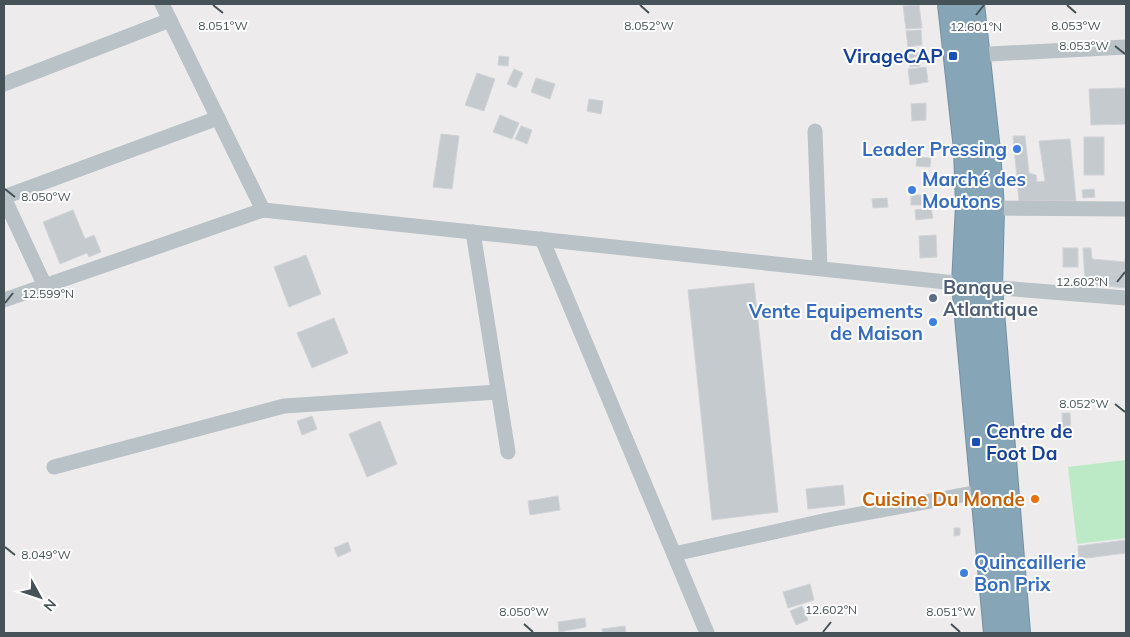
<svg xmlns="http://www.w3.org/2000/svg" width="1130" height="637" font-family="Mulish,sans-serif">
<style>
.green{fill:#bceac6}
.building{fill:#c5cace;stroke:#d0d3d7}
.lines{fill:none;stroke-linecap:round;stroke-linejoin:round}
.highway-casing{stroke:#7291a3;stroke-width:28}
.street{stroke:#b8c2c7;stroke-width:15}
.highway{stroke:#86a6b7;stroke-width:26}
.ticks{fill:none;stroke:#455257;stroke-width:2}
.transit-dot{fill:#1a4fb4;stroke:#fff;stroke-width:2}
.shop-dot{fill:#3f7fe0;stroke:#fff;stroke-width:2}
.service-dot{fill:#5c6f8a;stroke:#fff;stroke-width:2}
.food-dot{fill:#e8710a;stroke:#fff;stroke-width:2}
.labels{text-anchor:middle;stroke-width:4;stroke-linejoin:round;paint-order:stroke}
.transit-label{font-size:19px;font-weight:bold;fill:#164399;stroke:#fff;text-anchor:end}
.shop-label{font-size:19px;font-weight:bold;fill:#366cbe;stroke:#fff;text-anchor:end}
.service-label{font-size:19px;font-weight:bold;fill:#4e5e75;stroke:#fff;text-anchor:start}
.food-label{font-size:19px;font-weight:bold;fill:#c56008;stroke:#fff;text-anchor:end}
.ticks-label{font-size:12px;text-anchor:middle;fill:#455257;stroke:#fff;stroke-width:4;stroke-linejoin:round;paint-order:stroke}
</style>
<rect width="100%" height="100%" fill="#eeebec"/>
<path class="green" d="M 1126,460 L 1126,538 L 1077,544 L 1068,467 Z"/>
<g class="building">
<path d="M 919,5 L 922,28 L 906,29 L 903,6 Z"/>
<path d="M 921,30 L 922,45 L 908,47 L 906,31 Z"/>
<path d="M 919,53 L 920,66 L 910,67 L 909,54 Z"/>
<path d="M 499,56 L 509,57 L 508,66 L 498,65 Z"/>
<path d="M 926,67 L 928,82 L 910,85 L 908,69 Z"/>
<path d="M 514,69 L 523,73 L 516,88 L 507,84 Z"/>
<path d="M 477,73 L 495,79 L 484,111 L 465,105 Z"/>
<path d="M 536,78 L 555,84 L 550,99 L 531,92 Z"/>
<path d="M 1126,88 L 1126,124 L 1091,125 L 1089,89 Z"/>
<path d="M 589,99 L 603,101 L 601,114 L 587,111 Z"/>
<path d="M 926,103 L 926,120 L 912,121 L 911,104 Z"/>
<path d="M 500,115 L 519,123 L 512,139 L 493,132 Z"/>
<path d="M 521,126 L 532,130 L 527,144 L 515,139 Z"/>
<path d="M 441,134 L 459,136 L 452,189 L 433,187 Z"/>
<path d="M 1013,136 L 1025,136 L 1029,173 L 1036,175 L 1037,182 L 1045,181 L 1039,141 L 1070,139 L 1076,201 L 1019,201 Z"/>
<rect x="1084" y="137" width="20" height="38"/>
<path d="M 917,157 L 931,158 L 930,167 L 916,166 Z"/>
<path d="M 1094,189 L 1095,197 L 1083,198 L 1082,190 Z"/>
<rect x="911" y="195" width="14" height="10"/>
<path d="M 887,198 L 888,207 L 873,208 L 872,199 Z"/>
<path d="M 931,208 L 933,218 L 916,220 L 915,210 Z"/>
<path d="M 73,210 L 85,239 L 94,235 L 101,252 L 89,257 L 87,253 L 60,264 L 43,222 Z"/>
<path d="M 936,235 L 937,257 L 920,258 L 919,236 Z"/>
<rect x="1063" y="248" width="15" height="19"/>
<path d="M 1083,248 L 1091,248 L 1092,259 L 1125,262 L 1126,248 L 1126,288 L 1085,284 Z"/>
<path d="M 306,255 L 321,294 L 289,307 L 274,267 Z"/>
<path d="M 754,283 L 778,512 L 712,520 L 688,290 Z"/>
<path d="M 334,318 L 348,353 L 312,368 L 297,333 Z"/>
<path d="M 1062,413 L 1070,413 L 1071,434 L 1063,434 Z"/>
<path d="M 312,416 L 317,429 L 302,435 L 297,421 Z"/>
<path d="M 380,421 L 397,464 L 367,477 L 349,434 Z"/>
<path d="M 843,485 L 845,505 L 808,509 L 806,489 Z"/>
<path d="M 558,496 L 560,510 L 530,515 L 528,501 Z"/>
<path d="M 954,528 L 960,528 L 960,535 L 954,536 Z"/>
<path d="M 1126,540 L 1126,553 L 1079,559 L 1078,546 Z"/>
<path d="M 348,542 L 351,551 L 338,557 L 334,548 Z"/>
<path d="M 810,584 L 814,600 L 788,608 L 783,592 Z"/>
<path d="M 802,606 L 808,620 L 796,625 L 790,611 Z"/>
<path d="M 585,618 L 586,627 L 559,632 L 558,622 Z"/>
<path d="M 625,626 L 626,633 L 603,633 L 602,629 Z"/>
</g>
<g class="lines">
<defs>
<g id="highway">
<path d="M 951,4 L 967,149 L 969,205 L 965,284 L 997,633"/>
<path d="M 971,4 L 987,151 L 991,208 L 989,287 L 1017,633"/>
</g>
</defs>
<use href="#highway" class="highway-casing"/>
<g class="street">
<path d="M 162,4 L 263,210 L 965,284"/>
<path d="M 970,55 L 1126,47"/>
<path d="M 4,84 L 170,20"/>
<path d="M 815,131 L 820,268"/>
<path d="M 4,197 L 218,118"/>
<path d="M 4,198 L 45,286"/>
<path d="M 991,208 L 1126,209"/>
<path d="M 473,232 L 508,452"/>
<path d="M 542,239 L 707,633"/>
<path d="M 989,287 L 1126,298"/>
<path d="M 4,300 L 263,210"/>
<path d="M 54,467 L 284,406 L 498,392"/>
<path d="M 674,554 L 828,520 L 984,491"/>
</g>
<use href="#highway" class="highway"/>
</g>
<path class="ticks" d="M 213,5 L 223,13M 640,5 L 649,13M 1067,5 L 1076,13M 976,15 L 984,5M 1115,46 L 1125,54M 5,189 L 15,197M 1117,282 L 1125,272M 5,303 L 13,293M 1115,404 L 1125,412M 5,547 L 15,555M 524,624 L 533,632M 951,624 L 960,632M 823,632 L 831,622"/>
<g class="transit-dot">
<rect x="948" y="51" width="10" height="10" rx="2.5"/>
<rect x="971" y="437" width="10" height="10" rx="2.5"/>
</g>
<g class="shop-dot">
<circle cx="1017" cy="149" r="5"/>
<circle cx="912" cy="190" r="5"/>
<circle cx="933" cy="322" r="5"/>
<circle cx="964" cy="573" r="5"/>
</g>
<circle class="service-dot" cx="933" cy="298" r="5"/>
<circle class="food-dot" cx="1035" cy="499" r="5"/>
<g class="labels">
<g class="transit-label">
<text x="943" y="63">VirageCAP</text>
<text x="986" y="438" text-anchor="start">Centre de<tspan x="986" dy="22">Foot Da</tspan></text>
</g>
<g class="shop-label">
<text x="1007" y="156">Leader Pressing</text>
<text x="922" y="186" text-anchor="start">Marché des<tspan x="922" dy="22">Moutons</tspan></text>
<text x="923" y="318">Vente Equipements<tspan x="923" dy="22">de Maison</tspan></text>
<text x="974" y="569" text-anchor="start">Quincaillerie<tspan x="974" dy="22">Bon Prix</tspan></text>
</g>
<g class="service-label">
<text x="943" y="294">Banque<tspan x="943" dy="22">Atlantique</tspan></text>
</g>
<g class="food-label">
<text x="1025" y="506">Cuisine Du Monde</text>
</g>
</g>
<g class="ticks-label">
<text x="223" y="30">8.051°W</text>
<text x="649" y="30">8.052°W</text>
<text x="1076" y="30">8.053°W</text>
<text x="976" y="31">12.601°N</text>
<text x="1084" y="50">8.053°W</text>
<text x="46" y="201">8.050°W</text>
<text x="1082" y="286">12.602°N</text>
<text x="48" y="298">12.599°N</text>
<text x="1084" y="408">8.052°W</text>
<text x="46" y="559">8.049°W</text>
<text x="831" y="614">12.602°N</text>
<text x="524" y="616">8.050°W</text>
<text x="951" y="616">8.051°W</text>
</g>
<rect width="1130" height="637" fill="none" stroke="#455257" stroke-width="10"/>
<g transform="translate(40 597) rotate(130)" stroke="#ffffff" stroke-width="4" paint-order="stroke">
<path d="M0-4L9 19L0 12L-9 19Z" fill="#455257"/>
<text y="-8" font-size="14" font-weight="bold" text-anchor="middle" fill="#455257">N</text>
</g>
</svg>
